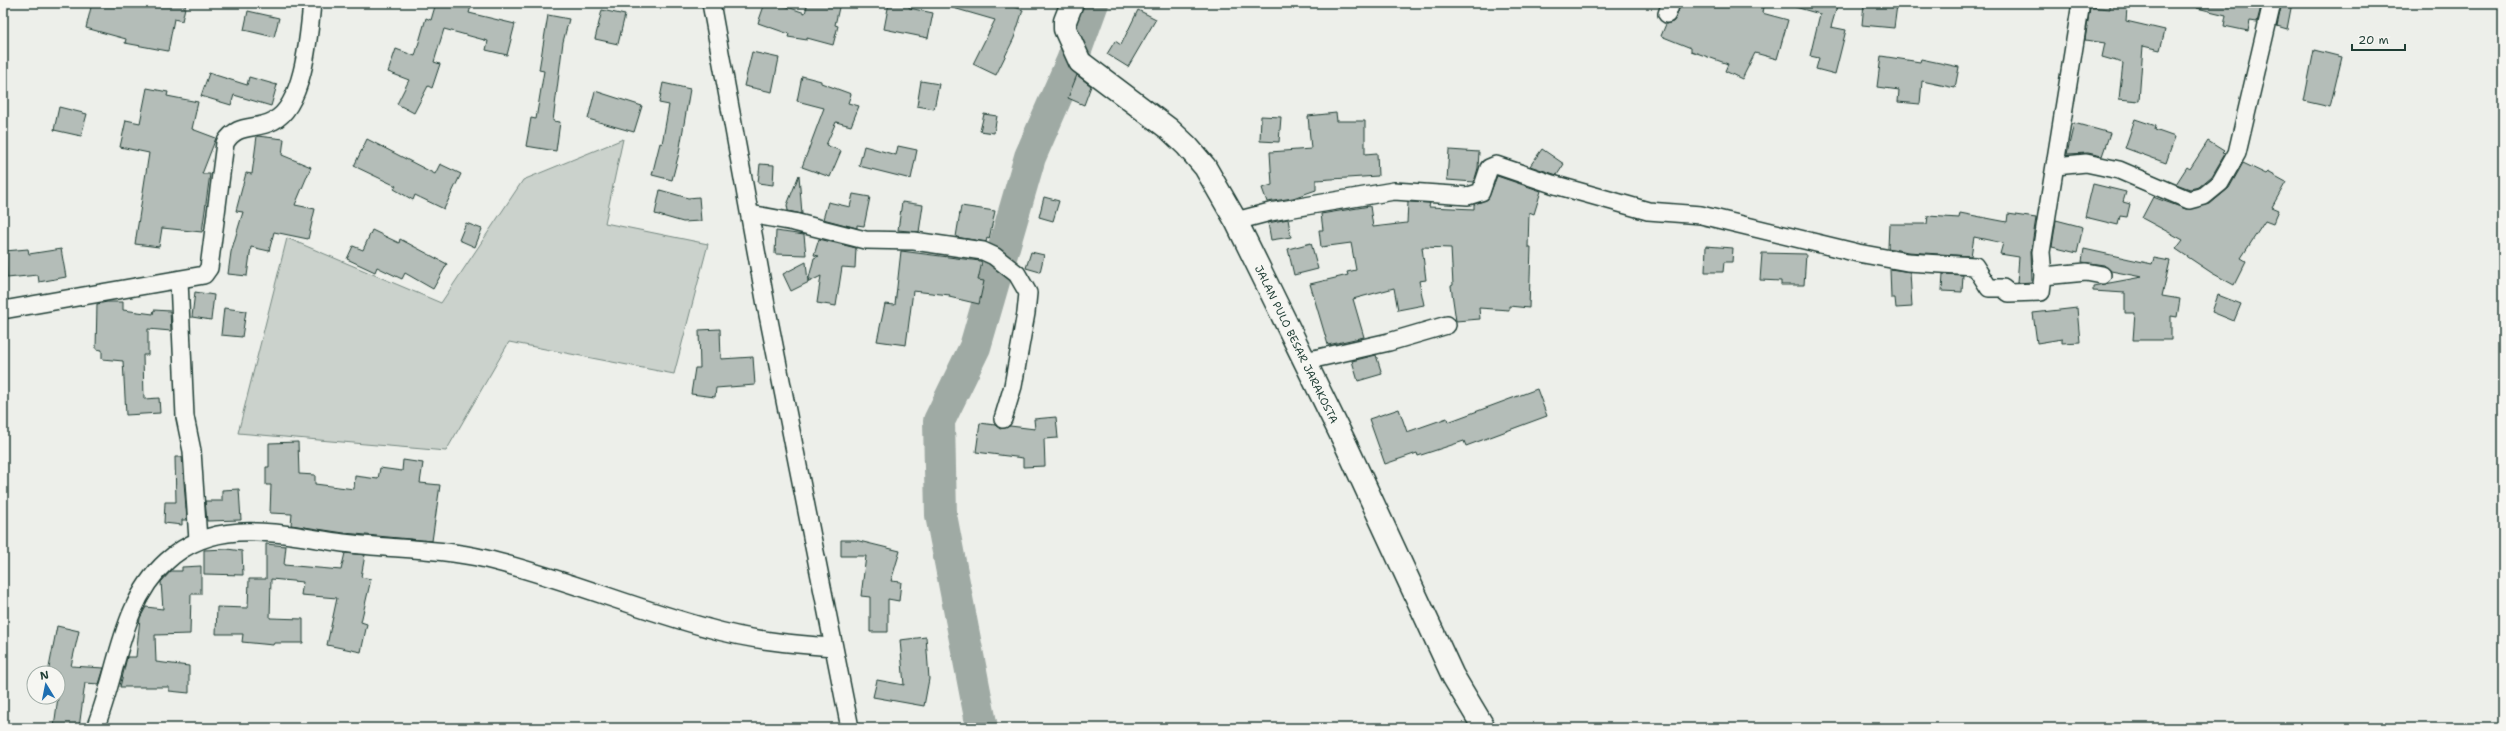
<svg xmlns="http://www.w3.org/2000/svg" width="2506" height="731" font-family="'Shantell Sans',sans-serif">
<style>
.green{fill:#cbd2cc;stroke:#758880}
.lines{fill:none;stroke-linecap:round;stroke-linejoin:round}
.river{stroke:#9faaa4;stroke-width:32}
.building{fill:#b4bdb8;stroke:#1f3d34}
.street-casing{stroke:#1f3d34;stroke-width:20}
.secondary-casing{stroke:#1f3d34;stroke-width:25}
.street{stroke:#f6f6f2;stroke-width:17}
.secondary{stroke:#f6f6f2;stroke-width:22}
.labels{text-anchor:middle;stroke-width:3;stroke-linejoin:round;paint-order:stroke}
.street-label{font-size:11px;fill:#1f3d34;stroke:#f6f6f2}
</style>
<rect width="100%" height="100%" fill="#edefea"/>
<filter id="ink" filterUnits="userSpaceOnUse"><feTurbulence type="fractalNoise" baseFrequency=".025" numOctaves="2"/><feDisplacementMap in="SourceGraphic" scale="8" xChannelSelector="R" yChannelSelector="G"/><feConvolveMatrix kernelMatrix="1 2 1 2 8 2 1 2 1" color-interpolation-filters="sRGB"/></filter>
<g filter="url(#ink)">
<path class="green" d="M 623,139 L 605,223 L 708,244 L 674,374 L 509,342 L 446,451 L 238,433 L 287,238 L 441,303 L 523,180 Z"/>
<g class="lines">
<path class="river" d="M 982,728 L 941,515 L 939,421 L 975,347 L 1030,157 L 1072,61 L 1093,3"/>
</g>
<g class="building">
<path d="M 92,3 L 186,3 L 182,21 L 174,19 L 168,51 L 125,43 L 126,39 L 86,28 Z"/>
<path d="M 436,3 L 472,3 L 469,13 L 515,24 L 507,55 L 486,50 L 488,41 L 444,29 L 434,62 L 440,64 L 432,88 L 428,86 L 414,113 L 397,104 L 409,80 L 388,72 L 396,49 L 415,56 L 426,18 L 431,20 Z"/>
<path d="M 765,3 L 776,3 L 805,13 L 808,3 L 840,3 L 835,25 L 838,26 L 833,45 L 807,38 L 807,40 L 788,37 L 789,34 L 758,23 Z"/>
<path d="M 889,3 L 910,3 L 909,8 L 933,13 L 928,38 L 884,29 Z"/>
<path d="M 950,3 L 1004,3 L 1023,10 L 1014,38 L 996,75 L 973,64 L 995,20 L 950,7 Z"/>
<path d="M 1681,3 L 1749,3 L 1763,7 L 1762,13 L 1788,20 L 1777,59 L 1755,53 L 1742,79 L 1725,71 L 1728,64 L 1691,51 L 1691,48 L 1661,36 L 1666,24 L 1673,22 L 1676,18 Z"/>
<path d="M 1795,3 L 1838,3 L 1831,27 L 1846,30 L 1835,74 L 1816,69 L 1819,58 L 1810,56 L 1820,14 L 1795,7 Z"/>
<path d="M 1864,3 L 1897,5 L 1894,28 L 1862,25 Z"/>
<path d="M 2198,3 L 2262,3 L 2257,22 L 2250,21 L 2248,31 L 2224,26 L 2226,15 L 2197,8 Z"/>
<path d="M 2282,3 L 2292,3 L 2287,29 L 2277,26 Z"/>
<path d="M 2110,4 L 2127,7 L 2126,21 L 2165,30 L 2160,50 L 2143,46 L 2139,101 L 2119,99 L 2123,63 L 2102,57 L 2105,43 L 2085,40 L 2090,7 L 2110,9 Z"/>
<path d="M 602,10 L 625,15 L 618,44 L 595,39 Z"/>
<path d="M 1138,10 L 1156,19 L 1128,67 L 1107,54 L 1115,41 L 1121,45 Z"/>
<path d="M 248,11 L 279,18 L 274,37 L 244,30 Z"/>
<path d="M 548,15 L 569,19 L 563,42 L 553,121 L 560,122 L 556,151 L 526,146 L 531,118 L 536,119 L 544,71 L 539,70 Z"/>
<path d="M 2314,50 L 2342,57 L 2330,107 L 2304,101 Z"/>
<path d="M 752,52 L 779,58 L 772,92 L 744,86 Z"/>
<path d="M 1881,56 L 1920,62 L 1921,59 L 1959,67 L 1955,88 L 1922,81 L 1920,104 L 1898,102 L 1899,90 L 1877,87 Z"/>
<path d="M 209,73 L 247,85 L 249,77 L 277,85 L 271,106 L 234,95 L 231,105 L 201,96 Z"/>
<path d="M 1077,75 L 1091,86 L 1084,105 L 1068,98 Z"/>
<path d="M 802,76 L 821,81 L 821,83 L 851,94 L 848,103 L 859,106 L 851,126 L 836,122 L 826,145 L 841,151 L 830,177 L 802,167 L 824,108 L 797,101 Z"/>
<path d="M 921,81 L 939,84 L 934,109 L 917,106 Z"/>
<path d="M 663,83 L 690,89 L 679,153 L 672,180 L 652,175 L 660,143 L 662,144 L 669,105 L 659,103 Z"/>
<path d="M 147,88 L 168,92 L 167,96 L 198,102 L 192,129 L 216,138 L 202,174 L 210,174 L 202,232 L 162,228 L 159,247 L 135,244 L 149,153 L 120,147 L 126,120 L 140,123 Z"/>
<path d="M 595,91 L 642,106 L 634,132 L 588,119 Z"/>
<path d="M 59,107 L 87,114 L 81,136 L 54,130 Z"/>
<path d="M 1336,113 L 1337,121 L 1365,121 L 1365,154 L 1377,153 L 1378,176 L 1316,180 L 1316,190 L 1293,198 L 1267,202 L 1262,188 L 1272,185 L 1270,152 L 1311,149 L 1308,116 Z"/>
<path d="M 984,114 L 997,116 L 994,133 L 980,131 Z"/>
<path d="M 1261,116 L 1281,117 L 1279,142 L 1260,141 Z"/>
<path d="M 2135,119 L 2156,126 L 2155,130 L 2175,137 L 2166,163 L 2125,148 Z"/>
<path d="M 2074,123 L 2110,133 L 2102,156 L 2088,153 L 2067,154 Z"/>
<path d="M 257,136 L 284,139 L 282,155 L 311,167 L 295,205 L 315,209 L 308,239 L 274,232 L 269,251 L 251,247 L 247,276 L 228,274 L 231,252 L 243,212 L 236,211 L 246,173 L 252,174 Z"/>
<path d="M 367,139 L 435,174 L 440,164 L 461,174 L 444,209 L 415,195 L 413,200 L 394,189 L 396,186 L 354,166 Z"/>
<path d="M 2208,141 L 2224,151 L 2222,153 L 2225,154 L 2212,176 L 2199,187 L 2190,189 L 2176,184 L 2187,167 L 2190,169 Z"/>
<path d="M 864,146 L 896,155 L 898,146 L 917,150 L 911,179 L 859,166 Z"/>
<path d="M 1542,149 L 1564,164 L 1557,175 L 1530,166 Z"/>
<path d="M 1449,150 L 1479,152 L 1478,168 L 1474,182 L 1447,180 Z"/>
<path d="M 2243,163 L 2266,174 L 2268,172 L 2286,182 L 2272,207 L 2279,210 L 2273,224 L 2265,221 L 2241,258 L 2246,261 L 2234,285 L 2212,273 L 2176,249 L 2183,240 L 2142,218 L 2153,197 L 2186,209 L 2210,204 L 2229,188 Z"/>
<path d="M 760,164 L 774,165 L 773,185 L 758,183 Z"/>
<path d="M 799,175 L 802,214 L 788,211 L 787,205 Z"/>
<path d="M 1497,176 L 1541,191 L 1534,214 L 1529,212 L 1528,247 L 1531,247 L 1529,308 L 1509,306 L 1509,310 L 1479,308 L 1480,319 L 1456,321 L 1451,286 L 1453,285 L 1451,248 L 1422,247 L 1426,280 L 1419,281 L 1424,305 L 1398,310 L 1394,288 L 1353,299 L 1364,337 L 1328,345 L 1310,284 L 1348,275 L 1347,272 L 1356,270 L 1351,243 L 1321,247 L 1319,230 L 1323,230 L 1321,214 L 1370,206 L 1373,227 L 1407,223 L 1408,202 L 1430,203 L 1429,207 L 1474,209 L 1474,204 L 1488,199 Z"/>
<path d="M 2093,184 L 2126,192 L 2123,202 L 2130,204 L 2127,217 L 2120,216 L 2118,225 L 2085,217 Z"/>
<path d="M 660,190 L 688,198 L 699,197 L 701,221 L 683,222 L 655,214 Z"/>
<path d="M 853,194 L 870,197 L 864,226 L 857,225 L 857,228 L 823,219 L 828,202 L 850,207 Z"/>
<path d="M 1044,197 L 1059,201 L 1053,221 L 1039,217 Z"/>
<path d="M 902,202 L 923,205 L 919,232 L 898,230 Z"/>
<path d="M 961,206 L 995,211 L 989,239 L 987,238 L 986,242 L 956,237 Z"/>
<path d="M 1960,213 L 2007,222 L 2008,214 L 2036,218 L 2031,251 L 2032,282 L 2017,283 L 2019,257 L 2000,254 L 2003,243 L 1974,237 L 1971,256 L 1908,252 L 1888,248 L 1889,224 L 1927,224 L 1928,216 L 1959,218 Z"/>
<path d="M 1288,219 L 1291,237 L 1271,240 L 1268,223 Z"/>
<path d="M 2056,220 L 2083,227 L 2077,253 L 2052,247 Z"/>
<path d="M 466,223 L 482,229 L 475,247 L 459,240 Z"/>
<path d="M 372,230 L 399,243 L 400,239 L 447,264 L 433,289 L 405,273 L 402,279 L 377,267 L 375,272 L 347,259 L 353,246 L 363,250 Z"/>
<path d="M 776,231 L 804,235 L 806,255 L 775,254 Z"/>
<path d="M 819,239 L 856,248 L 855,268 L 842,267 L 836,306 L 817,303 L 821,276 L 791,291 L 783,274 L 806,262 L 808,282 L 814,258 L 819,256 L 814,255 Z"/>
<path d="M 1311,243 L 1318,269 L 1294,275 L 1288,249 Z"/>
<path d="M 1706,246 L 1733,248 L 1732,262 L 1724,262 L 1723,272 L 1705,272 Z"/>
<path d="M 28,249 L 29,254 L 61,249 L 66,277 L 39,282 L 38,275 L 7,278 L 5,251 Z"/>
<path d="M 2084,249 L 2152,264 L 2154,258 L 2170,261 L 2162,296 L 2180,299 L 2177,317 L 2171,316 L 2171,340 L 2133,340 L 2135,313 L 2125,313 L 2125,293 L 2093,291 L 2093,286 L 2142,277 L 2111,271 L 2104,265 L 2082,262 Z"/>
<path d="M 901,251 L 980,261 L 982,262 L 978,280 L 984,281 L 979,304 L 949,297 L 950,295 L 913,291 L 906,345 L 877,341 L 885,304 L 895,305 Z"/>
<path d="M 1031,252 L 1044,255 L 1040,272 L 1026,268 Z"/>
<path d="M 1762,253 L 1806,254 L 1804,285 L 1781,285 L 1781,281 L 1760,280 Z"/>
<path d="M 1890,269 L 1910,272 L 1912,307 L 1896,308 L 1895,298 L 1891,298 Z"/>
<path d="M 1943,274 L 1963,275 L 1962,292 L 1942,291 Z"/>
<path d="M 195,292 L 214,295 L 211,320 L 192,317 Z"/>
<path d="M 2218,295 L 2241,304 L 2234,321 L 2212,312 Z"/>
<path d="M 107,302 L 123,302 L 123,310 L 153,314 L 154,310 L 170,311 L 171,331 L 148,329 L 148,355 L 143,355 L 144,399 L 159,398 L 160,413 L 126,415 L 123,361 L 102,359 L 102,350 L 96,349 L 97,304 Z"/>
<path d="M 224,308 L 246,311 L 242,337 L 221,335 Z"/>
<path d="M 2077,308 L 2080,342 L 2062,343 L 2062,339 L 2037,343 L 2033,313 Z"/>
<path d="M 720,329 L 721,359 L 753,357 L 755,385 L 716,388 L 715,397 L 691,394 L 695,368 L 700,368 L 699,330 Z"/>
<path d="M 1376,355 L 1382,374 L 1358,381 L 1352,361 Z"/>
<path d="M 1537,389 L 1547,416 L 1466,446 L 1464,441 L 1418,456 L 1417,453 L 1385,464 L 1369,419 L 1399,409 L 1407,432 L 1447,418 L 1448,422 Z"/>
<path d="M 1056,417 L 1058,438 L 1044,439 L 1045,466 L 1023,467 L 1023,458 L 976,452 L 980,423 L 995,425 L 1000,429 L 1010,426 L 1035,429 L 1034,419 Z"/>
<path d="M 298,442 L 299,474 L 315,475 L 315,484 L 354,489 L 355,476 L 378,479 L 380,468 L 402,471 L 403,460 L 423,463 L 420,483 L 440,485 L 432,541 L 344,533 L 291,525 L 292,514 L 270,513 L 271,485 L 266,485 L 266,467 L 269,467 L 269,443 Z"/>
<path d="M 175,457 L 182,457 L 187,520 L 182,520 L 182,525 L 164,523 L 165,502 L 176,502 Z"/>
<path d="M 239,489 L 241,520 L 207,521 L 205,501 L 222,501 L 222,490 Z"/>
<path d="M 841,540 L 855,540 L 900,551 L 891,581 L 901,582 L 899,601 L 888,599 L 888,632 L 870,632 L 870,597 L 861,596 L 866,556 L 841,556 Z"/>
<path d="M 266,544 L 286,546 L 284,565 L 341,570 L 345,553 L 365,555 L 361,577 L 371,579 L 361,622 L 367,624 L 361,652 L 327,645 L 337,598 L 301,595 L 303,582 L 271,579 L 270,618 L 303,619 L 303,643 L 274,643 L 273,645 L 242,642 L 243,634 L 216,634 L 217,607 L 248,608 L 249,579 L 266,579 Z"/>
<path d="M 227,549 L 242,551 L 243,575 L 204,574 L 204,550 Z"/>
<path d="M 201,566 L 201,594 L 191,594 L 190,634 L 155,635 L 156,662 L 189,666 L 189,693 L 169,691 L 169,687 L 120,687 L 127,657 L 136,657 L 140,618 L 146,607 L 163,609 L 161,582 L 171,571 L 182,571 L 182,567 Z"/>
<path d="M 57,626 L 79,631 L 71,666 L 104,668 L 99,684 L 85,683 L 79,728 L 54,727 L 58,697 L 58,673 L 48,673 Z"/>
<path d="M 926,637 L 929,679 L 924,706 L 873,697 L 877,680 L 904,685 L 900,640 Z"/>
</g>
<g class="lines">
<defs>
<g id="street">
<path d="M 711,3 L 766,305 L 850,728"/>
<path d="M 1667,14 L 1671,3"/>
<path d="M 2056,166 L 2086,163 L 2119,170 L 2189,200 L 2204,196 L 2220,183 L 2237,153 L 2272,3"/>
<path d="M 750,214 L 794,222 L 865,240 L 914,241 L 983,251 L 994,256 L 1017,274 L 1028,293 L 1026,313 L 1013,386 L 1003,419"/>
<path d="M 1236,221 L 1270,212 L 1394,191 L 1468,196 L 1481,192 L 1489,168 L 1496,165 L 1552,184 L 1648,211 L 1701,215 L 1858,253 L 1907,262 L 1975,266 L 1989,288 L 2003,288 L 2009,293 L 2041,292 L 2043,276 L 2041,252 L 2081,3"/>
<path d="M 2043,276 L 2086,272 L 2102,275"/>
<path d="M 179,280 L 185,417 L 192,451 L 198,540"/>
<path d="M 3,310 L 204,275 L 209,268 L 225,143 C 238,122 254,131 273,121 C 304,106 309,34 312,3"/>
<path d="M 1305,361 L 1389,342 L 1447,325"/>
<path d="M 95,728 C 118,673 120,603 167,561 C 217,515 283,535 343,543 C 391,549 439,548 486,559 C 561,577 633,608 708,628 C 749,640 791,644 833,647"/>
</g>
<g id="secondary">
<path id="s1" d="M 1072,3 L 1065,21 L 1065,29 L 1080,62 L 1169,129 L 1187,146 L 1205,167 L 1236,221 L 1346,445 L 1453,676 L 1484,728"/>
</g>
</defs>
<use href="#street" class="street-casing"/>
<use href="#secondary" class="secondary-casing"/>
<use href="#street" class="street"/>
<use href="#secondary" class="secondary"/>
</g>
</g>
<g class="labels">
<g class="street-label">
<text dy="4" stroke="none"><textPath href="#s1" startOffset="427">JALAN PULO BESAR JARAKOSTA</textPath></text>
</g>
</g>
<rect width="2506" height="731" fill="none" stroke="#f6f6f2" stroke-width="16"/>
<rect x="8" y="8" width="2490" height="715" fill="none" stroke="#1f3d34" stroke-width="1.5" filter="url(#ink)"/>
<g transform="translate(46 685) rotate(350)"><circle r="19" fill="#f6f6f2" stroke="#a0aca6"/>
<path d="M0-3L7 15L0 10L-7 15Z" fill="#1f6fb2"/>
<text y="-6" font-size="11" font-weight="bold" text-anchor="middle" fill="#1f3d34">N</text>
</g>
<path d="M2352 44v6h53v-6" fill="none" stroke="#1f3d34" stroke-width="2"/>
<text x="2358" y="44" font-size="12" fill="#1f3d34" stroke="#f6f6f2" stroke-width="3" paint-order="stroke">20 m</text>
</svg>
